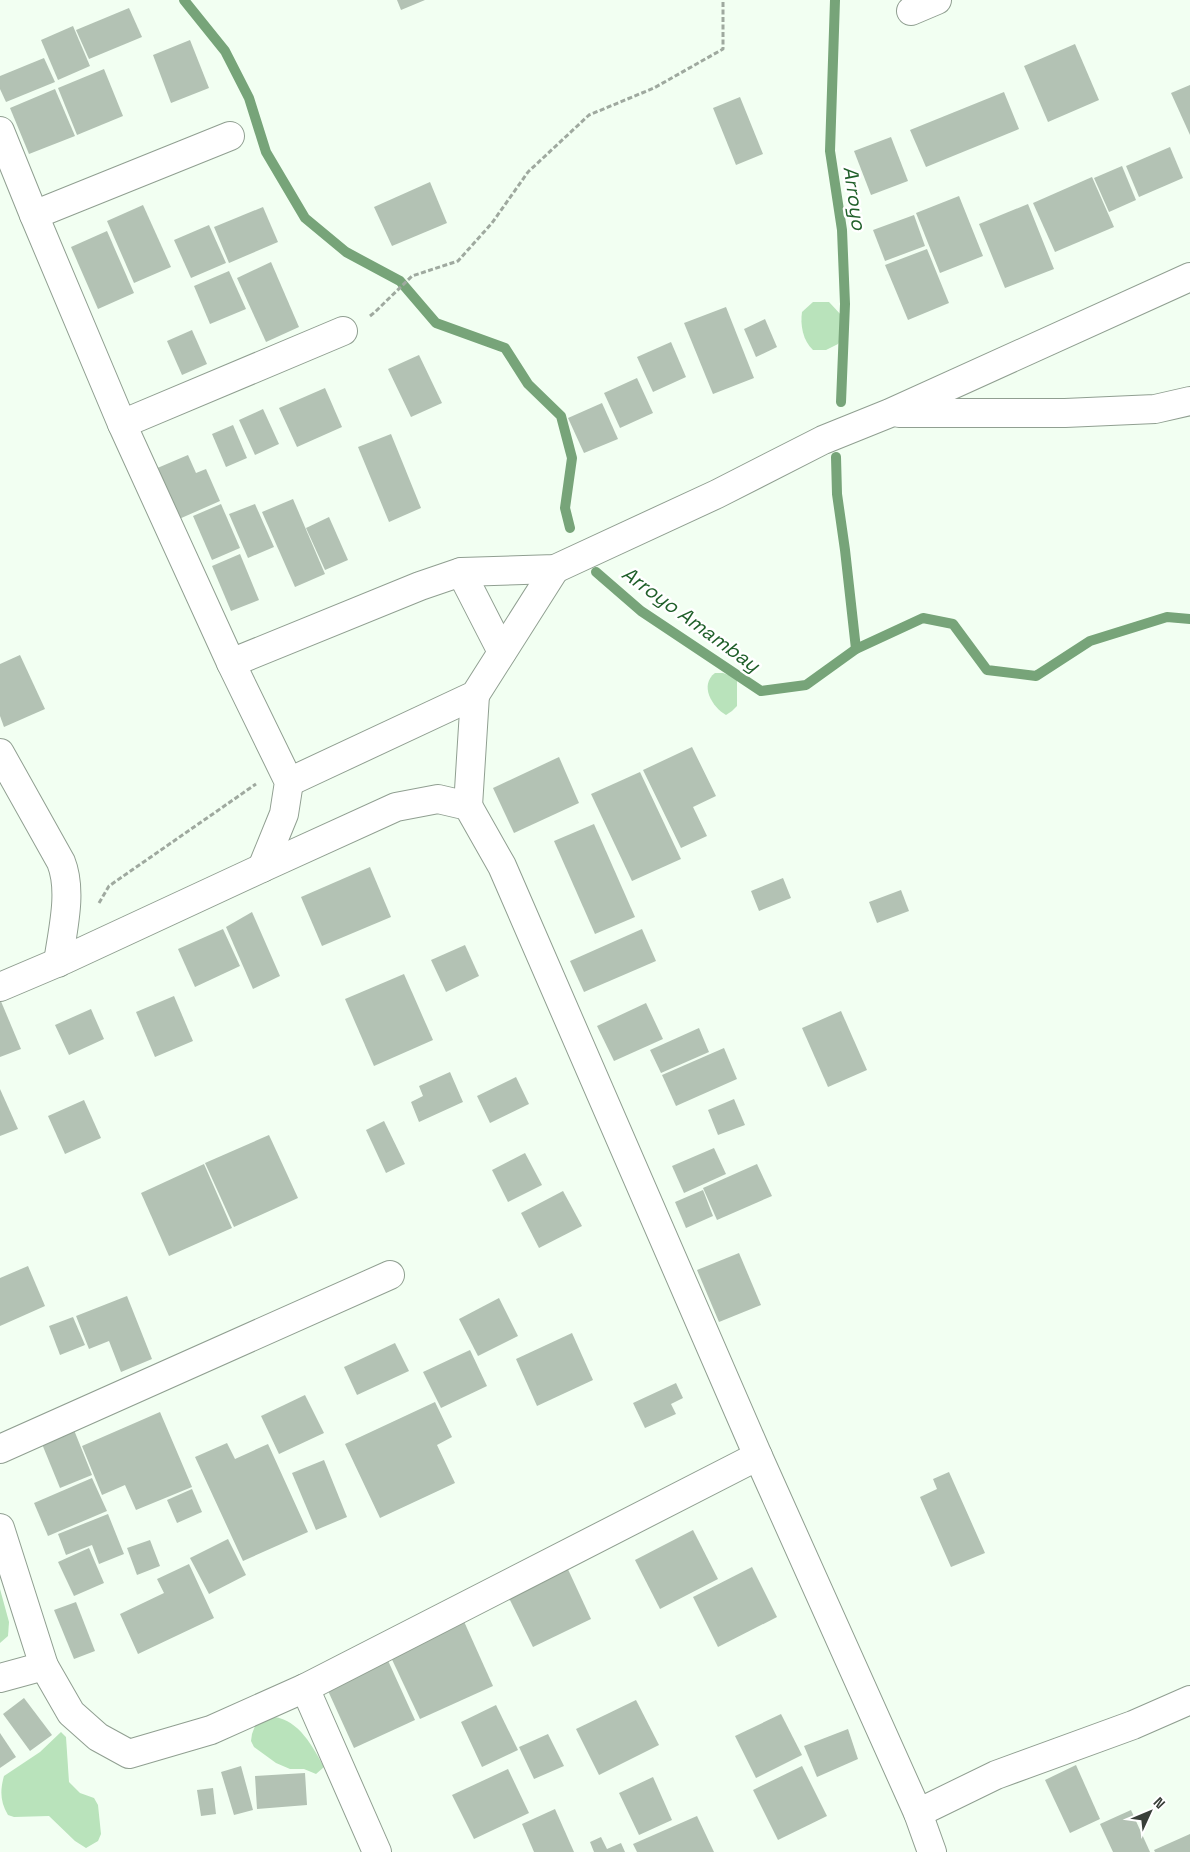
<svg xmlns="http://www.w3.org/2000/svg" width="1190" height="1852" font-family="'Space Grotesk',sans-serif">
<style>
.green{fill:#b9e3bb}
.lines{fill:none;stroke-linecap:round;stroke-linejoin:round}
.stream{stroke:#77a479;stroke-width:10}
.building{fill:#b3c2b4}
.minor-casing{stroke:#909f91;stroke-width:30}
.path{stroke:#9fa99f;stroke-width:3;stroke-dasharray:5 2.5;stroke-linecap:butt}
.minor{stroke:#fff;stroke-width:28}
.labels{text-anchor:middle;stroke-width:5;stroke-linejoin:round;paint-order:stroke}
.water-label{font-size:20px;font-style:italic;fill:#1f5f29;stroke:#fff}
</style>
<rect width="100%" height="100%" fill="#f2fff2"/>
<g class="green">
<path d="M 813,302 L 829,302 L 843,317 L 844,333 L 838,344 L 826,350 L 813,350 C 803,341 800,325 802,312 Z"/>
<path d="M 715,673 L 723,673 L 737,678 L 737,706 L 732,711 L 726,715 C 712,707 699,685 715,673 Z"/>
<path d="M 0,1589 L 9,1622 L 8,1636 L 0,1643 Z"/>
<path d="M 274,1717 C 299,1720 313,1747 324,1767 L 316,1774 L 304,1769 L 290,1769 L 276,1763 L 254,1747 L 251,1741 L 252,1734 L 255,1726 L 260,1722 Z"/>
<path d="M 61,1732 L 66,1737 L 69,1782 L 80,1793 L 94,1798 L 98,1805 L 101,1834 L 98,1841 L 86,1848 L 75,1841 L 49,1816 L 14,1817 L 8,1815 C 0,1802 0,1790 4,1776 L 40,1752 Z"/>
</g>
<g class="lines">
<g class="stream">
<path d="M 184,0 L 225,51 L 249,98 L 266,152 L 305,218 L 346,252 L 400,281 L 436,323 L 505,348 L 528,384 L 561,416 L 572,458 L 565,508 L 570,528"/>
<path d="M 835,0 L 830,151 L 842,230 L 845,304 L 841,402"/>
<path d="M 836,457 L 837,494 L 845,550 L 856,649"/>
<path d="M 596,572 L 641,611 L 761,691 L 806,685 L 856,649 L 923,618 L 953,624 L 987,670 L 1036,676 L 1090,641 L 1167,617 L 1190,619"/>
</g>
</g>
<g class="building">
<path d="M 397,0 L 425,0 L 401,10 Z"/>
<path d="M 129,8 L 142,37 L 89,59 L 76,30 Z"/>
<path d="M 73,26 L 90,66 L 58,80 L 41,40 Z"/>
<path d="M 190,40 L 209,88 L 171,103 L 153,55 Z"/>
<path d="M 1075,44 L 1099,100 L 1048,122 L 1024,66 Z"/>
<path d="M 44,58 L 55,82 L 6,102 L 0,89 L 0,76 Z"/>
<path d="M 104,69 L 123,116 L 77,135 L 58,88 Z"/>
<path d="M 1190,85 L 1190,135 L 1171,93 Z"/>
<path d="M 55,89 L 75,136 L 29,154 L 10,108 Z"/>
<path d="M 1004,92 L 1019,129 L 926,167 L 910,130 Z"/>
<path d="M 740,97 L 763,154 L 736,165 L 713,108 Z"/>
<path d="M 891,137 L 908,181 L 871,195 L 854,151 Z"/>
<path d="M 1170,147 L 1183,178 L 1139,197 L 1126,166 Z"/>
<path d="M 1122,166 L 1136,200 L 1109,212 L 1094,178 Z"/>
<path d="M 1092,177 L 1114,227 L 1055,252 L 1033,203 Z"/>
<path d="M 430,182 L 447,223 L 392,246 L 374,207 Z"/>
<path d="M 959,196 L 983,256 L 940,273 L 916,213 Z"/>
<path d="M 1028,204 L 1054,269 L 1005,288 L 979,224 Z"/>
<path d="M 143,205 L 171,267 L 134,283 L 107,221 Z"/>
<path d="M 263,207 L 278,242 L 229,263 L 214,227 Z"/>
<path d="M 914,215 L 925,246 L 885,261 L 873,230 Z"/>
<path d="M 209,225 L 226,263 L 191,278 L 174,240 Z"/>
<path d="M 107,231 L 134,293 L 98,309 L 71,247 Z"/>
<path d="M 927,249 L 949,303 L 908,320 L 885,265 Z"/>
<path d="M 271,262 L 299,327 L 266,342 L 237,278 Z"/>
<path d="M 229,271 L 246,309 L 210,324 L 194,286 Z"/>
<path d="M 726,307 L 754,378 L 713,394 L 684,323 Z"/>
<path d="M 765,319 L 777,347 L 756,357 L 744,329 Z"/>
<path d="M 192,330 L 207,364 L 182,375 L 167,341 Z"/>
<path d="M 671,342 L 686,377 L 653,392 L 637,357 Z"/>
<path d="M 419,355 L 442,403 L 411,417 L 388,369 Z"/>
<path d="M 637,378 L 653,413 L 620,428 L 604,393 Z"/>
<path d="M 325,388 L 342,427 L 297,447 L 279,408 Z"/>
<path d="M 602,403 L 618,439 L 584,453 L 568,418 Z"/>
<path d="M 263,409 L 279,444 L 255,455 L 239,420 Z"/>
<path d="M 233,425 L 247,458 L 226,467 L 212,434 Z"/>
<path d="M 391,434 L 421,508 L 389,522 L 358,447 Z"/>
<path d="M 188,455 L 196,473 L 206,469 L 220,501 L 170,523 L 148,472 Z"/>
<path d="M 293,499 L 325,574 L 295,587 L 262,512 Z"/>
<path d="M 221,504 L 240,548 L 212,560 L 193,516 Z"/>
<path d="M 255,504 L 274,547 L 248,558 L 229,514 Z"/>
<path d="M 329,517 L 348,560 L 325,570 L 306,528 Z"/>
<path d="M 240,554 L 259,600 L 231,611 L 212,566 Z"/>
<path d="M 20,655 L 45,709 L 4,727 L 0,716 L 0,664 Z"/>
<path d="M 692,747 L 716,796 L 693,807 L 707,836 L 681,848 L 643,770 Z"/>
<path d="M 559,757 L 579,803 L 514,833 L 493,788 Z"/>
<path d="M 640,772 L 681,859 L 632,881 L 591,794 Z"/>
<path d="M 594,824 L 635,917 L 595,934 L 554,841 Z"/>
<path d="M 370,867 L 391,917 L 322,946 L 301,897 Z"/>
<path d="M 783,878 L 791,898 L 759,911 L 751,891 Z"/>
<path d="M 901,890 L 909,911 L 877,923 L 869,902 Z"/>
<path d="M 252,912 L 280,976 L 253,989 L 226,927 Z"/>
<path d="M 223,929 L 240,966 L 195,987 L 178,949 Z"/>
<path d="M 642,929 L 656,961 L 584,992 L 570,961 Z"/>
<path d="M 465,945 L 479,976 L 446,992 L 431,960 Z"/>
<path d="M 404,974 L 433,1040 L 374,1066 L 345,999 Z"/>
<path d="M 174,996 L 193,1041 L 155,1057 L 136,1012 Z"/>
<path d="M 0,999 L 21,1049 L 0,1057 Z"/>
<path d="M 646,1003 L 663,1039 L 614,1061 L 597,1026 Z"/>
<path d="M 91,1009 L 104,1039 L 69,1055 L 55,1025 Z"/>
<path d="M 841,1011 L 867,1070 L 828,1087 L 802,1028 Z"/>
<path d="M 699,1028 L 709,1052 L 661,1073 L 650,1050 Z"/>
<path d="M 724,1048 L 737,1079 L 676,1106 L 662,1075 Z"/>
<path d="M 450,1072 L 463,1102 L 419,1122 L 411,1102 L 423,1096 L 419,1086 Z"/>
<path d="M 516,1077 L 529,1104 L 490,1123 L 477,1096 Z"/>
<path d="M 0,1089 L 18,1129 L 0,1136 Z"/>
<path d="M 734,1099 L 745,1125 L 718,1135 L 708,1110 Z"/>
<path d="M 84,1100 L 101,1138 L 65,1154 L 48,1116 Z"/>
<path d="M 384,1121 L 405,1164 L 386,1173 L 366,1130 Z"/>
<path d="M 269,1135 L 298,1198 L 234,1227 L 205,1163 Z"/>
<path d="M 714,1148 L 726,1174 L 684,1193 L 672,1166 Z"/>
<path d="M 525,1153 L 542,1185 L 508,1202 L 492,1170 Z"/>
<path d="M 204,1164 L 232,1228 L 169,1256 L 141,1193 Z"/>
<path d="M 757,1164 L 772,1196 L 717,1220 L 703,1188 Z"/>
<path d="M 703,1190 L 713,1216 L 686,1228 L 675,1202 Z"/>
<path d="M 563,1191 L 582,1226 L 539,1248 L 521,1213 Z"/>
<path d="M 739,1253 L 761,1305 L 719,1322 L 697,1270 Z"/>
<path d="M 28,1266 L 45,1306 L 0,1326 L 0,1278 Z"/>
<path d="M 127,1296 L 152,1359 L 121,1372 L 109,1341 L 89,1349 L 76,1316 Z"/>
<path d="M 499,1298 L 518,1336 L 478,1356 L 459,1319 Z"/>
<path d="M 73,1317 L 85,1345 L 60,1355 L 49,1326 Z"/>
<path d="M 572,1333 L 593,1380 L 537,1406 L 516,1359 Z"/>
<path d="M 395,1343 L 409,1371 L 357,1395 L 344,1367 Z"/>
<path d="M 470,1350 L 487,1386 L 441,1408 L 423,1372 Z"/>
<path d="M 676,1383 L 683,1398 L 671,1404 L 676,1414 L 645,1428 L 633,1403 Z"/>
<path d="M 305,1395 L 324,1433 L 279,1454 L 261,1416 Z"/>
<path d="M 435,1402 L 452,1437 L 437,1445 L 455,1483 L 380,1518 L 345,1444 Z"/>
<path d="M 160,1412 L 192,1487 L 136,1510 L 125,1485 L 102,1495 L 82,1446 Z"/>
<path d="M 74,1430 L 92,1475 L 60,1488 L 42,1444 Z"/>
<path d="M 227,1443 L 235,1459 L 268,1444 L 308,1532 L 243,1561 L 195,1457 Z"/>
<path d="M 324,1460 L 347,1517 L 316,1530 L 292,1473 Z"/>
<path d="M 949,1472 L 985,1553 L 951,1567 L 920,1497 L 937,1489 L 933,1479 Z"/>
<path d="M 92,1478 L 107,1511 L 48,1536 L 34,1503 Z"/>
<path d="M 192,1489 L 202,1512 L 177,1523 L 167,1500 Z"/>
<path d="M 108,1514 L 124,1554 L 99,1564 L 92,1545 L 66,1555 L 58,1534 Z"/>
<path d="M 693,1530 L 718,1579 L 660,1609 L 635,1560 Z"/>
<path d="M 228,1539 L 246,1575 L 209,1594 L 190,1558 Z"/>
<path d="M 150,1540 L 160,1566 L 137,1575 L 127,1548 Z"/>
<path d="M 89,1548 L 104,1583 L 74,1596 L 58,1562 Z"/>
<path d="M 189,1564 L 214,1618 L 138,1654 L 120,1614 L 164,1593 L 157,1579 Z"/>
<path d="M 566,1565 L 591,1619 L 533,1647 L 507,1594 Z"/>
<path d="M 752,1567 L 777,1617 L 718,1647 L 693,1597 Z"/>
<path d="M 76,1602 L 95,1651 L 74,1659 L 54,1610 Z"/>
<path d="M 462,1617 L 493,1686 L 420,1719 L 388,1651 Z"/>
<path d="M 385,1654 L 415,1720 L 354,1748 L 324,1682 Z"/>
<path d="M 24,1698 L 52,1735 L 30,1751 L 3,1714 Z"/>
<path d="M 636,1700 L 659,1745 L 599,1775 L 576,1729 Z"/>
<path d="M 496,1705 L 518,1750 L 482,1767 L 461,1722 Z"/>
<path d="M 781,1714 L 802,1755 L 756,1778 L 735,1736 Z"/>
<path d="M 848,1729 L 858,1759 L 817,1777 L 804,1746 Z"/>
<path d="M 0,1733 L 16,1757 L 0,1768 Z"/>
<path d="M 548,1734 L 564,1766 L 534,1779 L 519,1747 Z"/>
<path d="M 1076,1765 L 1100,1819 L 1070,1833 L 1045,1780 Z"/>
<path d="M 241,1766 L 253,1810 L 234,1815 L 221,1772 Z"/>
<path d="M 802,1766 L 827,1816 L 778,1840 L 753,1790 Z"/>
<path d="M 508,1769 L 529,1813 L 474,1839 L 452,1795 Z"/>
<path d="M 305,1773 L 307,1805 L 257,1809 L 255,1776 Z"/>
<path d="M 653,1777 L 672,1820 L 639,1835 L 619,1793 Z"/>
<path d="M 213,1788 L 216,1814 L 201,1816 L 197,1790 Z"/>
<path d="M 555,1809 L 574,1852 L 534,1852 L 522,1824 Z"/>
<path d="M 1131,1810 L 1150,1852 L 1113,1852 L 1100,1824 Z"/>
<path d="M 697,1816 L 714,1852 L 637,1852 L 633,1844 Z"/>
<path d="M 1190,1834 L 1190,1852 L 1155,1852 L 1154,1850 Z"/>
<path d="M 601,1837 L 607,1849 L 621,1843 L 625,1852 L 594,1852 L 590,1842 Z"/>
</g>
<g class="lines">
<defs>
<g id="minor">
<path d="M 911,11 L 937,0"/>
<path d="M 0,131 L 34,215 L 122,424 L 231,663 L 289,782 L 284,814 L 262,868"/>
<path d="M 34,215 L 230,136"/>
<path d="M 899,413 L 1065,413 L 1155,409 L 1190,401"/>
<path d="M 122,424 L 343,331"/>
<path d="M 461,572 L 502,652"/>
<path d="M 231,663 L 420,586 L 461,572 L 555,569 L 717,494 L 823,440 L 890,413 L 1190,277"/>
<path d="M 0,753 L 61,862 C 73,892 62,932 58,963"/>
<path d="M 289,782 L 475,695 L 555,569"/>
<path d="M 468,806 L 475,695"/>
<path d="M 0,987 L 66,959 L 262,868 L 396,807 L 438,799 L 468,806 L 502,866 L 758,1456 L 918,1813 L 932,1852"/>
<path d="M 0,1449 L 390,1275"/>
<path d="M 0,1528 L 44,1666 L 71,1713 L 98,1737 L 129,1754 L 211,1730 L 305,1688 L 758,1456"/>
<path d="M 0,1678 L 44,1666"/>
<path d="M 305,1688 L 377,1852"/>
<path d="M 918,1813 L 996,1775 L 1133,1725 L 1190,1700"/>
</g>
</defs>
<use href="#minor" class="minor-casing"/>
<g class="path">
<path d="M 370,316 L 375,312 L 412,276 L 458,261 L 492,223 L 528,172 L 589,115 L 654,88 L 723,49 L 723,0"/>
<path d="M 99,903 L 109,886 L 256,784"/>
</g>
<use href="#minor" class="minor"/>
</g>
<g class="labels">
<g class="water-label">
<text transform="translate(855 198) rotate(82)" y="7">Arroyo</text>
<text transform="translate(691 619) rotate(36)" y="7">Arroyo Amambay</text>
</g>
</g>
<g transform="translate(1150 1812) rotate(46)" stroke="#ffffff" stroke-width="4" paint-order="stroke">
<path d="M0-4L9 19L0 12L-9 19Z" fill="#393f39"/>
<text y="-8" font-size="14" font-weight="bold" text-anchor="middle" fill="#393f39">N</text>
</g>
</svg>
